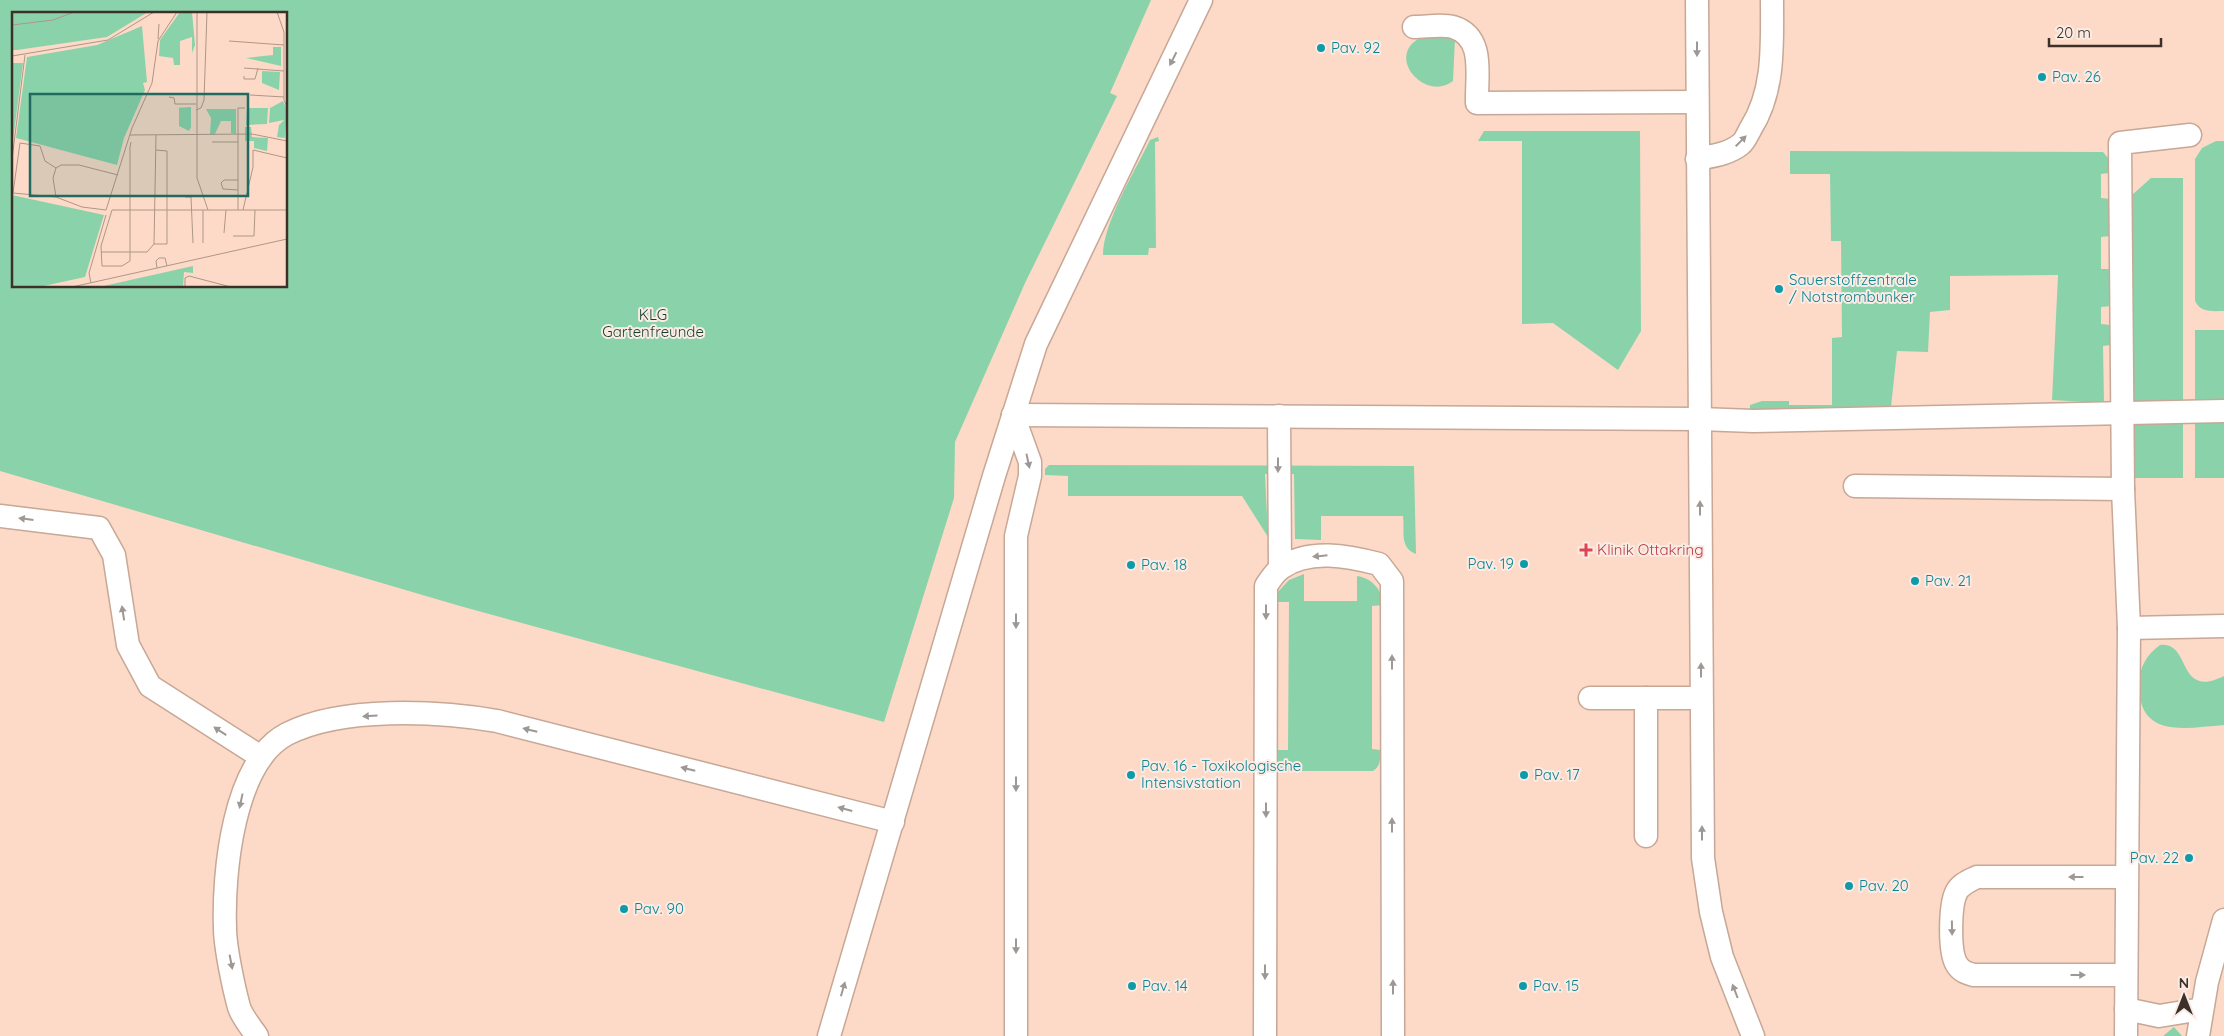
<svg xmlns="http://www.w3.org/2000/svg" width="2224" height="1036" font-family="Quicksand,sans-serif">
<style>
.green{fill:#8ad3aa;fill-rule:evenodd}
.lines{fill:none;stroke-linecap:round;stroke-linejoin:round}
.lane-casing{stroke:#c7a795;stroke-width:25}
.lane{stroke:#fff;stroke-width:22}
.oneway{fill:#9e9894}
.culture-dot{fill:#0f9aa8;stroke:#faece5;stroke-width:2}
.health-dot{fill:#e0444e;stroke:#faece5;stroke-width:2}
.labels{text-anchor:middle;stroke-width:4;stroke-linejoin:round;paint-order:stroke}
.culture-label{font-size:15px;fill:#0d838f;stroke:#faece5;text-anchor:start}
.park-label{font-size:15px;fill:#173d2a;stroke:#faece5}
.health-label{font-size:15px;fill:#be3a42;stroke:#faece5;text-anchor:start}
.inset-road{fill:none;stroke:#af9687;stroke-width:1}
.view{fill:#226a60;fill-opacity:0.15;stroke:#226a60;stroke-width:2.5}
.inset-edge{fill:none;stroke:#3c3028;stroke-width:2.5}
</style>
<rect width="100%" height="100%" fill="#fcdac7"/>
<g class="green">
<path d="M 0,0 L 1151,0 L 1110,93 L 1117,96 L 1025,283 L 955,442 L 954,498 L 884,722 L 460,606 L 0,471 ZM 14,14 L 286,14 L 286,286 L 14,286 Z"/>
<path d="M 1422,37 L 1455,38 L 1453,81 C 1425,103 1383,55 1422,37 Z"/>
<path d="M 1484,131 L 1640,131 L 1641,331 L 1618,370 L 1553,323 L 1522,324 L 1522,141 L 1478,141 Z"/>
<path d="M 1158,137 L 1159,141 L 1155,142 L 1156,248 L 1149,248 L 1148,255 L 1103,255 C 1103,223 1136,169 1150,140 Z"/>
<path d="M 2216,141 L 2224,141 L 2224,311 C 2212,311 2201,313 2195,301 L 2195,159 L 2202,148 Z"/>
<path d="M 1790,151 L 2103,152 L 2108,158 L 2109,173 L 2101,174 L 2101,198 L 2111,199 L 2111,236 L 2101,237 L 2101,269 L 2111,269 L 2111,306 L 2101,307 L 2101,324 L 2111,325 L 2111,345 L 2103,346 L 2104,403 L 2052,400 L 2058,275 L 1950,276 L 1950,310 L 1930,312 L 1928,352 L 1897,351 L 1891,407 L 1750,413 L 1750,405 L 1762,401 L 1789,401 L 1789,405 L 1832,405 L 1832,338 L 1842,337 L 1841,241 L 1831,241 L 1830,174 L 1790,174 Z"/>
<path d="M 2151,178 L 2183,178 L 2183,478 L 2132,478 L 2132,195 Z"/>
<rect x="2195" y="330" width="29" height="148"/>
<path d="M 1049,465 L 1414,466 L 1416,554 C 1399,548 1405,531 1403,516 L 1321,516 L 1321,540 L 1295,539 L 1294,474 L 1265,474 L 1268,537 L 1242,496 L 1068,496 L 1068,476 L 1045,475 L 1045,469 Z"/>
<path d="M 1304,574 L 1304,601 L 1357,601 L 1357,576 C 1372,578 1382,590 1384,605 L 1372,606 L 1372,749 L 1380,750 C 1380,759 1381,766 1373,771 L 1285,771 L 1276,764 L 1276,750 L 1288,750 L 1289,602 L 1276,602 L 1275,595 L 1289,580 Z"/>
<path d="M 2160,645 C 2192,641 2176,700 2224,676 L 2224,725 C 2185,728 2139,739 2139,685 C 2139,668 2146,655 2160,645 Z"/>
<path d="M 2174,1027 L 2182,1036 L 2163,1036 Z"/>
</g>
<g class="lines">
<defs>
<g id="lane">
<path d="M 1697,0 L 1703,858 L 1711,912 L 1722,957 L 1753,1036"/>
<path d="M 1414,27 C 1426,27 1442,24 1453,27 C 1486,37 1476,77 1477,103 L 1696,102"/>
<path d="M 1697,159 C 1712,156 1729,154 1741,144 C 1745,141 1748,133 1751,128 C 1775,90 1772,43 1772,0"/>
<path d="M 1013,415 L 1700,419 L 1753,421 L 2224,411"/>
<path d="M 1013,415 L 1030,462 L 1030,476 L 1016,536 L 1016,1036"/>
<path d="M 1279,416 L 1280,568"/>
<path d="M 1855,486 L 2123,489"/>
<path d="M 0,516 L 99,528 L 114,555 L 128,645 L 150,686 L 261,757"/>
<path d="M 2129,628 L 2224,626"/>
<path d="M 1590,698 L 1701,698"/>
<path d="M 1646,698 L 1646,836"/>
<path d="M 2125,877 L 1977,877 C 1969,881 1960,884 1956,893 C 1950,906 1949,950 1956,963 C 1960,971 1966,973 1974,975 L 2125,975"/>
<path d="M 2126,1009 L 2159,1016 L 2202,1009"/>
<path d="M 257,1036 C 251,1027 242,1017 239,1007 C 234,989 225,947 225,928 C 223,874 233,762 287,734 C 342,706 438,711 497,721 L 893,822"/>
<path d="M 829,1036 L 994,476 L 1036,344 L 1201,0"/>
<path d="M 1265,1036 L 1266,586 C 1270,580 1275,572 1281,568 C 1309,548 1348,556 1379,564 L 1392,581 L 1393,1036"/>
<path d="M 2126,1036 L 2129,628 L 2123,489 L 2120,143 L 2190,135"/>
<path d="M 2198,1036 L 2207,982 L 2224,920"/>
</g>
</defs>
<use href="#lane" class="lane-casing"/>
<use href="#lane" class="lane"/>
</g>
<defs><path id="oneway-solid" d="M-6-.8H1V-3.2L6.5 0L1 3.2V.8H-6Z" transform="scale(1.25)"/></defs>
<g class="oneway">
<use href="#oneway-solid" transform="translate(1697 49) rotate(90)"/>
<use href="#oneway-solid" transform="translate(1173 59) rotate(117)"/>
<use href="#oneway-solid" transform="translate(1741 141) rotate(-45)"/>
<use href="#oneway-solid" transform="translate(1028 461) rotate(78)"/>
<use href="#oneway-solid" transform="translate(1278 465) rotate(90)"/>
<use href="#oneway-solid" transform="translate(1700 508) rotate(-90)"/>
<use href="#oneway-solid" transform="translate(26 519) rotate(-173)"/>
<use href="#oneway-solid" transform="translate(1320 556) rotate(174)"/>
<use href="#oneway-solid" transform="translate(1266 612) rotate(90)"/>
<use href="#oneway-solid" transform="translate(123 613) rotate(-99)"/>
<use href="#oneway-solid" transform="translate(1016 621) rotate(90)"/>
<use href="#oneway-solid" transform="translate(1392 662) rotate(-90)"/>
<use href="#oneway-solid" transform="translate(1701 670) rotate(-90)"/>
<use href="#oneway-solid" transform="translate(370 716) rotate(177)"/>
<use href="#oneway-solid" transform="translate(530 730) rotate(-166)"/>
<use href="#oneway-solid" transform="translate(220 731) rotate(-147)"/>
<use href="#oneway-solid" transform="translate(688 769) rotate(-166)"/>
<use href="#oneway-solid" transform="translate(1016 784) rotate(90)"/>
<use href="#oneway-solid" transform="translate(241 801) rotate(102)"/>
<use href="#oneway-solid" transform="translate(845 809) rotate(-165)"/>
<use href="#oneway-solid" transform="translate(1266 810) rotate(90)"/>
<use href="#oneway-solid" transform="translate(1392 825) rotate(-90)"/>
<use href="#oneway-solid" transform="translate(1702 833) rotate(-90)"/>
<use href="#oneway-solid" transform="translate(2076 877) rotate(180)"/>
<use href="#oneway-solid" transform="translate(1952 928) rotate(89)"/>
<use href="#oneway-solid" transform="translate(1016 946) rotate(90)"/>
<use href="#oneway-solid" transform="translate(231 962) rotate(79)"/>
<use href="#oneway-solid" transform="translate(1265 972) rotate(90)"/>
<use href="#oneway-solid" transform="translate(2078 975)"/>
<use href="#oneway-solid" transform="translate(1393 987) rotate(-90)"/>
<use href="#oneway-solid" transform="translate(843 989) rotate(-74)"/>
<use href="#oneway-solid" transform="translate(1735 991) rotate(-111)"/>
</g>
<g class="culture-dot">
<circle cx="1321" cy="48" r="5"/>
<circle cx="2042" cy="77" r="5"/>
<circle cx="1779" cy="289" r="5"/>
<circle cx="1524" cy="564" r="5"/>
<circle cx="1131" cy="565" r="5"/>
<circle cx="1915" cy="581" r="5"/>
<circle cx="1131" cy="775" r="5"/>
<circle cx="1524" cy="775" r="5"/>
<circle cx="2189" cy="858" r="5"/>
<circle cx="1849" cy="886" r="5"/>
<circle cx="624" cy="909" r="5"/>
<circle cx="1132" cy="986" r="5"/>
<circle cx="1523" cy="986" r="5"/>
</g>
<path class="health-dot" d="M1583.5 542.5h5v5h5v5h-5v5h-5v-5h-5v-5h5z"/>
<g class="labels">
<g class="culture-label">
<text x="1331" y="53">Pav. 92</text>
<text x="2052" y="82">Pav. 26</text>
<text x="1789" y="285">Sauerstoffzentrale<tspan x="1789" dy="17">/ Notstrombunker</tspan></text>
<text x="1514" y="569" text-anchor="end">Pav. 19</text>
<text x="1141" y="570">Pav. 18</text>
<text x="1925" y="586">Pav. 21</text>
<text x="1141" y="771">Pav. 16 - Toxikologische<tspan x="1141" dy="17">Intensivstation</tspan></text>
<text x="1534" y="780">Pav. 17</text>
<text x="2179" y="863" text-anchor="end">Pav. 22</text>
<text x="1859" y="891">Pav. 20</text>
<text x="634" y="914">Pav. 90</text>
<text x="1142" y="991">Pav. 14</text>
<text x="1533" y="991">Pav. 15</text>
</g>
<g class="park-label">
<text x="653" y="320">KLG<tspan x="653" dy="17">Gartenfreunde</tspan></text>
</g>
<g class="health-label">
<text x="1597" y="555">Klinik Ottakring</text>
</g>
</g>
<g transform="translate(12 12)">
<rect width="275" height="275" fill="#fcdac7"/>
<path d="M 0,0 L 136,0 L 95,25 L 5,38 L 0,38 ZM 168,0 L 180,0 L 183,33 L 180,41 L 180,25 L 168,29 L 168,53 L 162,53 L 161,46 L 147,44 L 148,28 ZM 130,14 L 135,70 L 131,71 L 133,78 L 112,126 L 105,153 L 4,126 L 15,45 L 85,33 ZM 261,35 L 269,35 L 269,54 L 234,46 L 261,43 ZM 0,51 L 11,51 L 0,136 ZM 250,59 L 268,60 L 267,78 L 250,71 ZM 271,89 L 275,97 L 273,126 L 265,125 L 267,113 L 272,108 L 257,111 L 258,96 ZM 179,95 L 179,115 L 177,119 L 167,114 L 167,96 L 163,96 ZM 235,96 L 256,96 L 255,112 L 234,113 ZM 194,97 L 224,97 L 224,122 L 219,121 L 219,109 L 209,109 L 203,122 L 198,122 L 199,106 ZM 233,115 L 239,115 L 240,125 L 256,126 L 255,139 L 242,136 L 242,129 L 233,129 ZM 0,183 L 92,203 L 73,265 L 27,275 L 0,275 ZM 181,254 L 181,261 L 172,260 L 171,275 L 87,275 Z" fill="#8ad3aa"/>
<path class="inset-road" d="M 185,0 L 185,166 L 196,198M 265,0 L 272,20 L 272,88 L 275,95M 0,13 L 41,8 L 62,0M 146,27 L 147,12M 217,29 L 272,33M 0,44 L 96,28 L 142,0M 232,56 L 272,59M 232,64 L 232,67 L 243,67 L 246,56M 238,83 L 272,85M 157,85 L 162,86 L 163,92 L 184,92M 184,98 L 189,96 L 192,88 L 195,0M 118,123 L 240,122 L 275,129M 119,130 L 118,135 L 118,249 L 110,254 L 90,254 L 89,234 L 100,198 L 275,198M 200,130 L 226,130M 0,147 L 13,43M 44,156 L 33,149 L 28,134 L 8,131 L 1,181 L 44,185 L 70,195 L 94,198 L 120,116 L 140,71 L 146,29 L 165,0M 226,168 L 212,168 L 209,171 L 211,177 L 226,178M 44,185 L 41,166 L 44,156 L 49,153 L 67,153 L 106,163M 173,185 L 179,185 L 181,231M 226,198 L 226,96 L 233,96M 231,198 L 241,155 L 241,138 L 275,146M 212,221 L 214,198M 221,224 L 242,224 L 243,198M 191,231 L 191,198M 142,232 L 155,232 L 155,139 L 144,138M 89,240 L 135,240 L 142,232 L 144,123M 145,256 L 144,249 L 147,246 L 153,246 L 155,254M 79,271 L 77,261 L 94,203M 60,275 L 275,227M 173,275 L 173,266 L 177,264 L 219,275"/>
<path class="view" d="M 18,82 L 236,82 L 236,184 L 18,184 Z"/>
<rect width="275" height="275" class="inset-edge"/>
</g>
<g transform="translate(2184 996)" stroke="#faece5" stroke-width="4" paint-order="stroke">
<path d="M0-4L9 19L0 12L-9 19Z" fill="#3c3028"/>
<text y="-8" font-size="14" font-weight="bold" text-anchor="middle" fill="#3c3028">N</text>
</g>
<path d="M2049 38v8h112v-8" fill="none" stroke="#3c3028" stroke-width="2.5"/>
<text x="2056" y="38" font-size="15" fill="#3c3028" stroke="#faece5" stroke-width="4" paint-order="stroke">20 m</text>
</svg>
